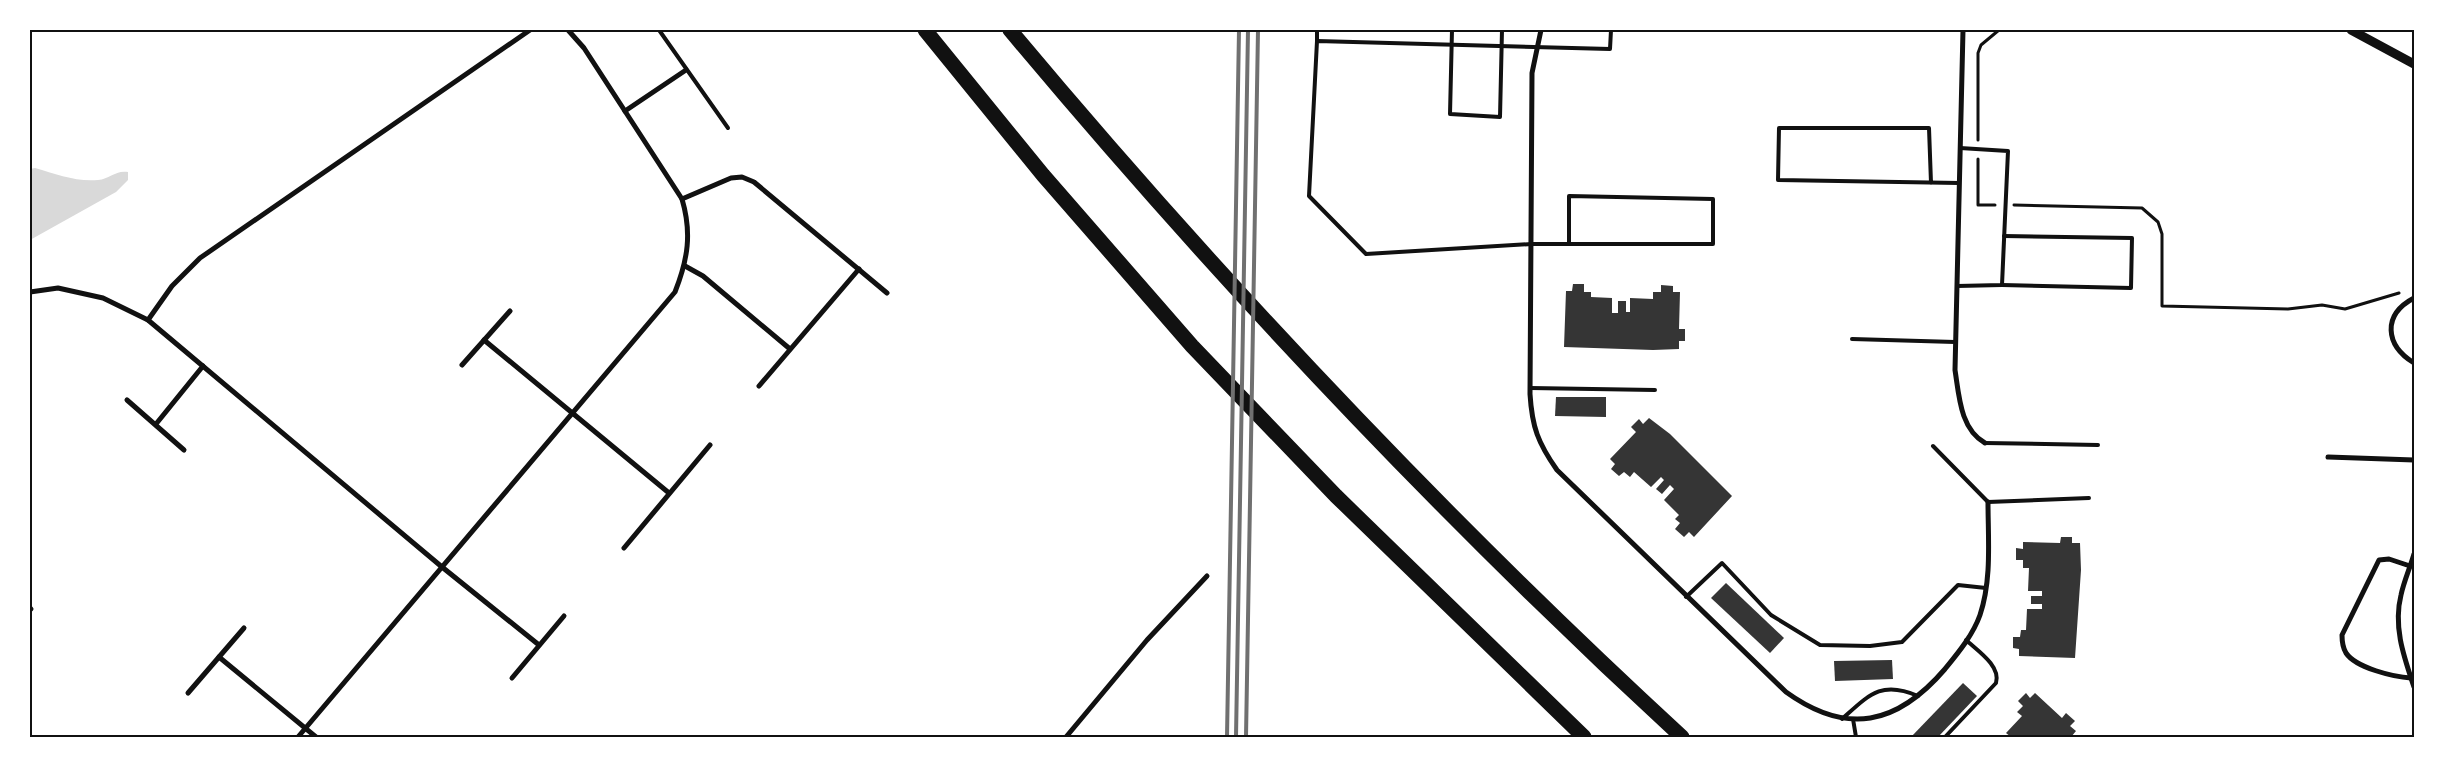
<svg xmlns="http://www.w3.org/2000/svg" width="2444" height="767" font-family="Cabin,sans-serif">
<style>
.water{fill:#d9d9d9}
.building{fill:#353535}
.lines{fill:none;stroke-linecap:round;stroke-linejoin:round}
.path{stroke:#111;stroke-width:3}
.service{stroke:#111;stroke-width:4}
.minor{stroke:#111;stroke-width:5}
.tertiary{stroke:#111;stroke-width:9}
.motorway{stroke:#111;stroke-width:15}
.rail{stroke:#707070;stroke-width:4}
.neatline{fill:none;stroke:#111;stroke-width:2}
</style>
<rect width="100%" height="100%" fill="#fff"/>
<path class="water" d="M 35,168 C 56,174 76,182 98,180 C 110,179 115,170 128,172 L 128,180 L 116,192 L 30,240 L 30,169 Z"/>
<g class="building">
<path d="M 1573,284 L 1584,284 L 1584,292 L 1591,292 L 1591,297 L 1612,298 L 1612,313 L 1618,313 L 1618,301 L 1626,301 L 1626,312 L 1630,312 L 1630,298 L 1653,299 L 1653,292 L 1661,292 L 1661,285 L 1673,286 L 1673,292 L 1680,292 L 1679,329 L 1685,329 L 1685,341 L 1679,341 L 1679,349 L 1653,350 L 1564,347 L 1566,291 L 1572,291 Z"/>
<path d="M 1556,397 L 1606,397 L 1606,417 L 1555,416 Z"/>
<path d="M 1649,418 L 1670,434 L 1732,496 L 1694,537 L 1689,532 L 1684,537 L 1675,529 L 1680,523 L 1675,519 L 1679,515 L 1664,500 L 1674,489 L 1670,485 L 1662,494 L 1656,489 L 1664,480 L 1661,477 L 1651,487 L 1634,472 L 1630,477 L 1624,472 L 1619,476 L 1611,469 L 1615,464 L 1610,459 L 1636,432 L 1631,427 L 1639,419 L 1643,424 Z"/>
<path d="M 2061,537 L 2072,537 L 2072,543 L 2080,543 L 2081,570 L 2075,658 L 2019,656 L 2019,649 L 2013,648 L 2013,637 L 2020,637 L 2021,630 L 2026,630 L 2027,609 L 2042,609 L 2042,604 L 2031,604 L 2031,596 L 2042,596 L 2042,591 L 2028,591 L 2029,568 L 2023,568 L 2023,560 L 2016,560 L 2016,548 L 2023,549 L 2023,542 L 2060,543 Z"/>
<path d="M 1726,583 L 1784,638 L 1770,653 L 1711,598 Z"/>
<path d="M 1892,660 L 1893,679 L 1835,681 L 1834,661 Z"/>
<path d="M 1963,683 L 1977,696 L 1938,737 L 1911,737 Z"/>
<path d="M 2026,693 L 2030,698 L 2035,693 L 2062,718 L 2066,713 L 2075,721 L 2070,726 L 2076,731 L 2071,737 L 2011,737 L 2006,733 L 2022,716 L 2017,712 L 2023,706 L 2018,701 Z"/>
</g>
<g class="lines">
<g class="path">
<path d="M 1978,140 L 1978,53 L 1981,45 L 1999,30"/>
<path d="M 1978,159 L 1978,205 L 1995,205"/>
<path d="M 2014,205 L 2142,208 L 2158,222 L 2162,234 L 2162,306 L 2288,309 L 2322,305 L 2345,309 L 2399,293"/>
</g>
<g class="service">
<path d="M 659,30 L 728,128"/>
<path d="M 1317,30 L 1317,41"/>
<path d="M 1452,30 L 1450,114 L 1500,117 L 1502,30"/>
<path d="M 1931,183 L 1929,128 L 1779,128 L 1778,180 L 1959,183"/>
<path d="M 1569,244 L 1569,196 L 1713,199 L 1713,244 L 1532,244 L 1366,254 L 1309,196 L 1317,41 L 1610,49 L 1611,30"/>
<path d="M 2002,285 L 2131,288 L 2132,238 L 2004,236"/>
<path d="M 1957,286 L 2002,285 L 2008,151 L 1960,148"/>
<path d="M 1852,339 L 1955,342"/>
<path d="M 1530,388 L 1655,390"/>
<path d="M 1985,443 L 2098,445"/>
<path d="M 1933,446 L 1988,502 L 2089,498"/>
<path d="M 1686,597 L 1722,563 L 1771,615 L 1820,645 L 1870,646 L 1902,642 L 1958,585 L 1986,588"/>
<path d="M 1842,719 C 1869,695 1881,680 1918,696"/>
<path d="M 1853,719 L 1856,737"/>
<path d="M 1945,737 L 1996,683 C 2001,666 1978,651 1966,640"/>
</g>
<g class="minor">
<path d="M 1541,30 L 1532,73 L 1530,394 C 1532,427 1538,443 1557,470 L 1786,692 C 1847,736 1897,725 1945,669 C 1958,653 1973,635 1980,615 C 1992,579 1988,539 1988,502"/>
<path d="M 1963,30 L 1955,370 C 1959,395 1960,429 1985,443"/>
<path d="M 625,111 L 686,70"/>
<path d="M 682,199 L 731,178 L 742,177 L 754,182 L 887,293"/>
<path d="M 685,266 L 703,276 L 790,349"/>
<path d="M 30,292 L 58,288 L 103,298 L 148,320 L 442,567 L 539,645"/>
<path d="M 2414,298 C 2382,315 2385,345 2414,363"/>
<path d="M 148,320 L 172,286 L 200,258 L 530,30"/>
<path d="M 484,340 L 669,493"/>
<path d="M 462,365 L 510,311"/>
<path d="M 759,386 L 859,269"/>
<path d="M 127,400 L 184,450"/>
<path d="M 156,424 L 203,366"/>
<path d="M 2328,457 L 2414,460"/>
<path d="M 624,548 L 710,445"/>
<path d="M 2414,554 C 2410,568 2404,581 2401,595 C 2393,627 2404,657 2414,687"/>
<path d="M 2410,566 L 2389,559 L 2379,560 L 2342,635 C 2342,641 2343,648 2346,653 C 2356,668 2394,677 2411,678"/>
<path d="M 30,608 L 31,609"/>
<path d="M 219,657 L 316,737"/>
<path d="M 512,678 L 564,616"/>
<path d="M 188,693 L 244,628"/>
<path d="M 298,737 L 675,292 C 688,259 692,233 682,199 L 584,48 L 568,30"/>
<path d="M 1066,737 L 1147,640 L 1207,576"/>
</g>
<path class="tertiary" d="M 2351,30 L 2414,64"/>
<g class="motorway">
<path d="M 925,30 L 1043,175 L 1192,346 L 1336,496 L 1584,737"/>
<path d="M 1010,30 C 1219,280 1442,516 1682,737"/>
</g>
<g class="rail">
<path d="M 1227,737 L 1239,30"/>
<path d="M 1236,737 L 1248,30"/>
<path d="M 1246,737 L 1258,30"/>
</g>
</g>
<rect width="2444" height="767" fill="none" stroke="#ffffff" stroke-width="62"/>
<rect x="31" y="31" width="2382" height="705" class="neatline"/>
</svg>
